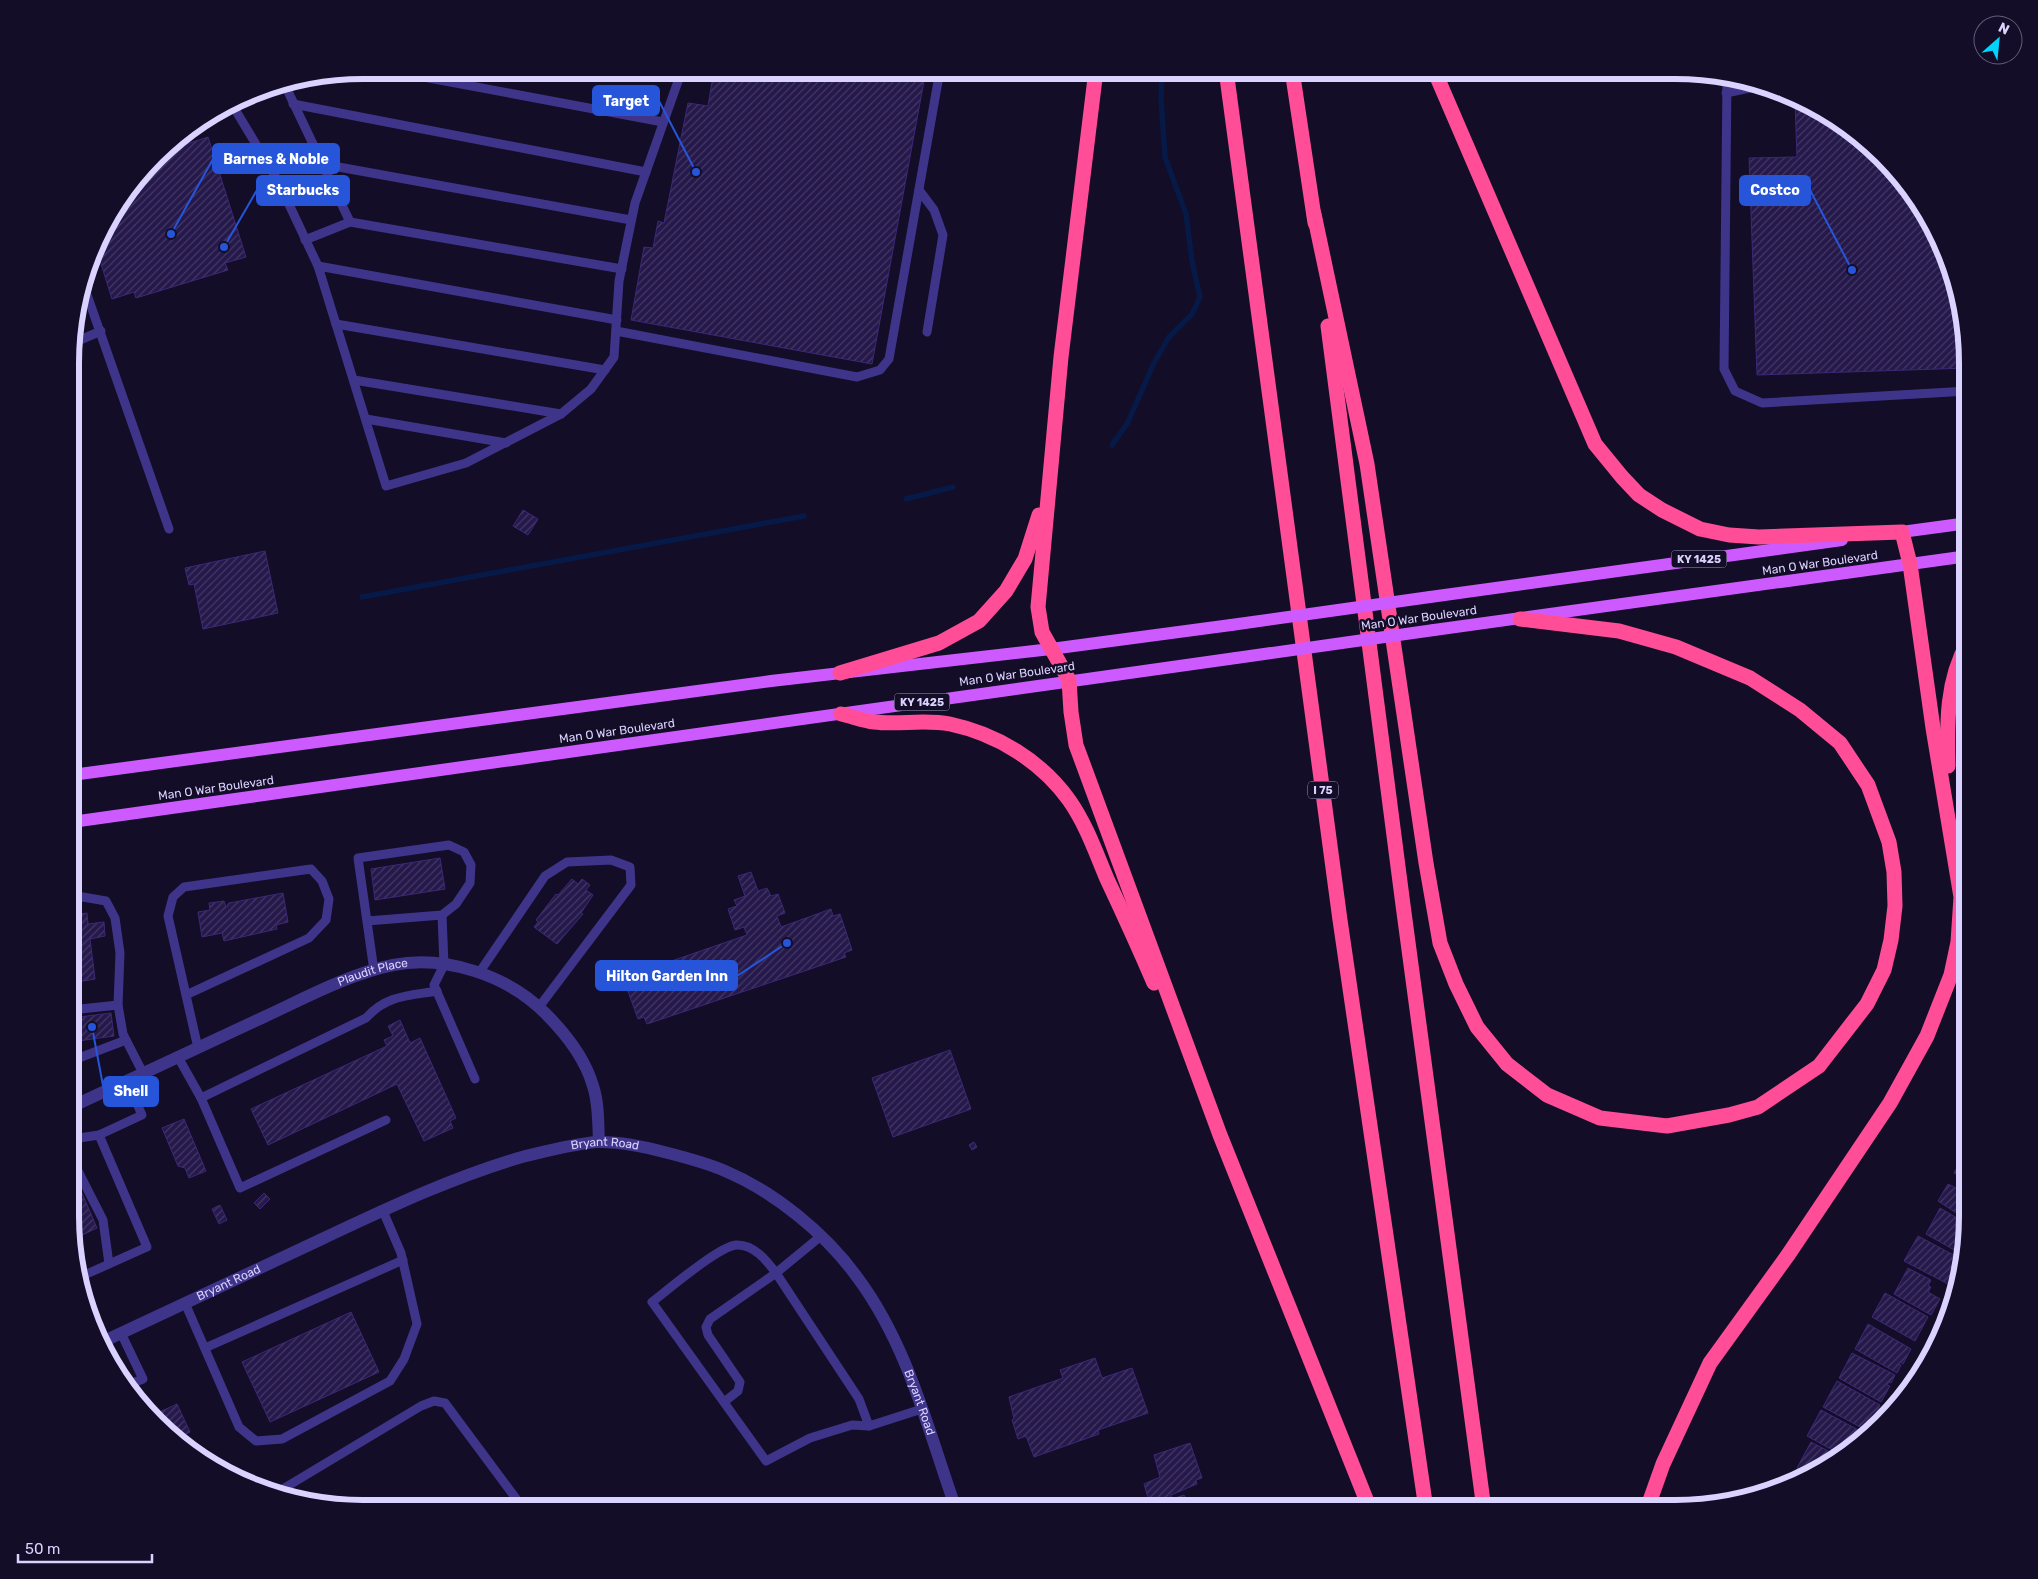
<svg xmlns="http://www.w3.org/2000/svg" width="2038" height="1579" font-family="Rubik,sans-serif">
<style>
.lines{fill:none;stroke-linecap:round;stroke-linejoin:round}
.stream{stroke:#061947;stroke-width:5.5}
.building{fill:url(#building-hatch);stroke:#3d2877}
.lane{stroke:#3e358a;stroke-width:9}
.street{stroke:#3e358a;stroke-width:12}
.primary{stroke:#cd5aff;stroke-width:12}
.highway{stroke:#ff4e97;stroke-width:15}
.primary-bridge{stroke:#cd5aff;stroke-width:12}
.labels{text-anchor:middle;stroke-width:5;stroke-linejoin:round;paint-order:stroke}
.shield{fill:#130d27;stroke:#9f98be;stroke-width:1}
.shield-label{font-size:11px;font-weight:bold;fill:#dbd3ff}
.street-label{font-size:12px;fill:#dbd3ff;stroke:#130d27}
.rim{fill:none;stroke:#dbd3ff;stroke-width:6}
.leader{fill:none;stroke:#2655da;stroke-width:2}
.callout-dot{fill:#2655da;stroke:#130d27;stroke-width:2}
.callout{fill:#2655da;stroke:#2655da;stroke-width:2}
.callout-label{font-size:14px;text-anchor:middle;font-weight:bold;fill:#fff}
</style>
<defs>
<pattern id="building-hatch" width="6" height="6" patternUnits="userSpaceOnUse" patternTransform="scale(1.25)"><rect width="6" height="6" fill="#25184a"/><path d="M-1 1l2-2M0 6l6-6M5 7l2-2" fill="none" stroke="#443965"/></pattern>
</defs>
<rect width="100%" height="100%" fill="#130d27"/>
<g class="lines">
<g class="stream">
<path d="M 1112,445 L 1127,424 L 1154,363 L 1169,337 L 1192,314 L 1200,297 L 1192,261 L 1186,214 L 1165,157 L 1161,99 L 1162,70"/>
<path d="M 906,499 L 953,487"/>
<path d="M 362,597 L 804,516"/>
</g>
</g>
<g class="building">
<path d="M 714,70 L 926,70 L 872,364 L 631,320 L 644,247 L 653,248 L 658,221 L 664,223 L 688,103 L 708,106 Z"/>
<path d="M 1799,99 L 1868,143 L 1938,234 L 1962,306 L 1968,368 L 1757,375 L 1749,158 L 1797,157 L 1795,100 Z"/>
<path d="M 208,137 L 246,257 L 225,263 L 228,270 L 136,298 L 134,292 L 112,299 L 97,251 L 109,217 L 162,152 Z"/>
<path d="M 523,510 L 538,519 L 528,535 L 513,526 Z"/>
<path d="M 265,551 L 278,613 L 203,629 L 194,584 L 189,585 L 185,568 Z"/>
<path d="M 440,858 L 445,889 L 375,900 L 371,869 Z"/>
<path d="M 751,872 L 758,891 L 767,888 L 771,896 L 778,894 L 785,913 L 777,916 L 781,927 L 831,909 L 833,916 L 840,914 L 852,950 L 844,953 L 846,957 L 647,1024 L 644,1017 L 638,1019 L 625,983 L 633,981 L 631,975 L 747,935 L 744,927 L 735,930 L 728,909 L 737,906 L 734,900 L 745,896 L 738,876 Z"/>
<path d="M 572,879 L 578,884 L 582,879 L 590,885 L 586,890 L 593,895 L 581,913 L 583,914 L 557,944 L 534,927 L 538,922 L 536,920 L 556,894 L 558,895 Z"/>
<path d="M 283,893 L 288,922 L 276,925 L 277,929 L 224,941 L 222,933 L 202,937 L 198,912 L 210,910 L 209,903 L 224,901 L 226,907 L 229,903 Z"/>
<path d="M 87,913 L 88,924 L 104,922 L 105,936 L 90,939 L 95,979 L 71,983 L 71,915 Z"/>
<path d="M 111,1013 L 114,1036 L 71,1042 L 71,1018 Z"/>
<path d="M 400,1020 L 410,1043 L 420,1038 L 456,1118 L 450,1121 L 453,1128 L 424,1141 L 397,1084 L 268,1145 L 251,1109 L 387,1046 L 384,1040 L 393,1036 L 388,1026 Z"/>
<path d="M 950,1050 L 971,1109 L 893,1137 L 872,1078 Z"/>
<path d="M 184,1119 L 206,1171 L 189,1178 L 185,1168 L 178,1166 L 162,1128 Z"/>
<path d="M 974,1142 L 977,1147 L 972,1150 L 969,1145 Z"/>
<path d="M 1967,1149 L 1967,1181 L 1954,1173 Z"/>
<path d="M 71,1169 L 75,1171 L 81,1183 L 78,1184 L 97,1228 L 72,1240 Z"/>
<path d="M 1962,1182 L 1967,1185 L 1967,1220 L 1938,1201 L 1948,1184 L 1958,1189 Z"/>
<path d="M 264,1193 L 270,1199 L 260,1209 L 254,1203 Z"/>
<path d="M 220,1205 L 227,1220 L 219,1224 L 212,1209 Z"/>
<path d="M 1940,1208 L 1967,1224 L 1967,1235 L 1963,1255 L 1926,1234 Z"/>
<path d="M 1918,1236 L 1961,1259 L 1956,1267 L 1954,1266 L 1953,1268 L 1956,1269 L 1948,1284 L 1904,1261 Z"/>
<path d="M 1908,1268 L 1931,1280 L 1928,1286 L 1931,1287 L 1928,1292 L 1940,1299 L 1931,1315 L 1894,1294 Z"/>
<path d="M 1885,1293 L 1928,1317 L 1915,1341 L 1872,1317 Z"/>
<path d="M 351,1312 L 379,1372 L 270,1422 L 242,1362 Z"/>
<path d="M 1868,1324 L 1911,1349 L 1903,1364 L 1900,1362 L 1899,1364 L 1901,1365 L 1897,1373 L 1855,1349 Z"/>
<path d="M 1852,1353 L 1895,1375 L 1891,1383 L 1889,1382 L 1887,1385 L 1890,1386 L 1881,1402 L 1839,1378 Z"/>
<path d="M 1095,1358 L 1102,1378 L 1132,1368 L 1148,1413 L 1098,1430 L 1099,1434 L 1034,1457 L 1026,1436 L 1018,1439 L 1012,1420 L 1014,1419 L 1009,1397 L 1063,1378 L 1060,1370 Z"/>
<path d="M 1837,1381 L 1880,1405 L 1872,1421 L 1869,1419 L 1867,1421 L 1870,1423 L 1866,1430 L 1823,1407 Z"/>
<path d="M 177,1404 L 190,1432 L 177,1438 L 179,1442 L 170,1436 L 153,1415 Z"/>
<path d="M 1821,1410 L 1864,1433 L 1863,1434 L 1838,1453 L 1807,1436 Z"/>
<path d="M 1811,1442 L 1834,1454 L 1832,1458 L 1809,1475 L 1797,1468 Z"/>
<path d="M 1190,1443 L 1202,1478 L 1196,1480 L 1197,1484 L 1171,1495 L 1172,1499 L 1184,1495 L 1187,1501 L 1191,1500 L 1194,1509 L 1138,1509 L 1137,1506 L 1149,1501 L 1144,1484 L 1160,1477 L 1154,1455 Z"/>
<path d="M 1795,1471 L 1806,1477 L 1788,1484 Z"/>
</g>
<g class="lines">
<g class="lane">
<path d="M 386,70 L 663,122"/>
<path d="M 659,70 L 680,74"/>
<path d="M 1727,78 L 1724,369 L 1735,391 L 1762,403 L 1968,391"/>
<path d="M 284,83 L 350,222"/>
<path d="M 1726,93 L 1759,86"/>
<path d="M 293,104 L 646,172"/>
<path d="M 233,106 L 278,181 L 318,266 L 386,486 L 466,463 L 561,414 L 591,389 L 614,357 L 619,281 L 635,203 L 682,70"/>
<path d="M 322,164 L 631,220"/>
<path d="M 919,190 L 934,210 L 943,235 L 927,332"/>
<path d="M 305,240 L 350,222 L 622,269"/>
<path d="M 318,266 L 617,320"/>
<path d="M 85,289 L 169,529"/>
<path d="M 336,324 L 605,370"/>
<path d="M 616,331 L 857,377 L 880,370 L 889,359 L 940,70"/>
<path d="M 73,343 L 101,331"/>
<path d="M 354,380 L 561,414"/>
<path d="M 366,419 L 506,443"/>
<path d="M 71,898 L 83,897 L 106,901 L 115,918 L 120,953 L 118,1005 L 123,1034 L 143,1073"/>
<path d="M 442,915 L 444,965 L 434,985 L 475,1079"/>
<path d="M 367,921 L 442,915 L 456,904 L 470,883 L 471,865 L 464,852 L 449,845 L 358,858 L 374,971"/>
<path d="M 479,973 L 545,876 L 567,862 L 611,860 L 630,867 L 631,885 L 539,1007"/>
<path d="M 186,995 L 309,938 L 326,920 L 329,899 L 322,881 L 311,869 L 184,887 L 173,897 L 168,916 L 198,1048"/>
<path d="M 71,1010 L 118,1005"/>
<path d="M 178,1057 L 201,1098 L 366,1018 C 387,995 408,996 437,991"/>
<path d="M 71,1061 L 126,1040"/>
<path d="M 201,1098 L 240,1188 L 386,1120"/>
<path d="M 99,1135 L 142,1115 L 127,1081"/>
<path d="M 79,1138 L 99,1135 L 147,1247 L 109,1264"/>
<path d="M 71,1144 L 79,1138 L 71,1123"/>
<path d="M 71,1161 L 74,1163 L 103,1220 L 109,1264 L 82,1276"/>
<path d="M 821,1236 L 776,1273 C 767,1261 754,1244 736,1245 C 718,1247 669,1289 652,1302 L 766,1461 L 810,1438 L 852,1425 L 869,1426 L 922,1409"/>
<path d="M 185,1303 L 239,1427 L 256,1441 L 282,1439 L 390,1381 L 404,1359 L 417,1324 L 401,1253 L 383,1211"/>
<path d="M 121,1333 L 143,1379 L 130,1384"/>
<path d="M 205,1348 L 403,1260"/>
<path d="M 724,1402 L 738,1391 L 740,1382 L 708,1335 L 706,1327 L 710,1319 L 776,1273 L 859,1399 L 869,1426"/>
<path d="M 276,1493 L 421,1406 L 434,1401 L 445,1403 L 523,1508"/>
</g>
<g class="street">
<path id="s1" d="M 71,1107 C 136,1077 201,1046 266,1016 C 307,997 349,974 393,965 C 445,955 508,975 546,1014 C 566,1034 585,1058 593,1086 C 599,1104 598,1123 599,1142"/>
<path id="s2" d="M 100,1343 C 174,1308 249,1273 324,1238 C 388,1208 453,1177 522,1157 C 547,1151 572,1144 597,1142 C 621,1141 646,1147 668,1153 C 687,1158 707,1163 725,1171 C 775,1192 826,1234 857,1277 C 908,1345 928,1430 956,1509"/>
</g>
<g class="primary">
<path d="M 1894,533 L 1968,523"/>
<path d="M 1430,597 L 1842,540"/>
<path d="M 1434,630 L 1968,556"/>
<path d="M 72,775 L 771,681 L 1051,649 L 1231,625"/>
<path d="M 72,822 L 1236,658"/>
</g>
<g class="highway">
<path d="M 1096,70 L 1061,357 L 1038,607 L 1042,632 L 1069,680 L 1071,712 L 1076,745 L 1220,1135 L 1370,1509"/>
<path d="M 1226,70 L 1340,920 L 1426,1509"/>
<path d="M 1292,70 L 1315,223"/>
<path d="M 1434,70 L 1595,444 L 1622,477 L 1639,495 L 1662,510 L 1700,529 L 1729,535 L 1759,537 L 1902,532 L 1910,564 L 1933,728 L 1961,897 L 1958,942 L 1951,975 L 1927,1036 L 1890,1103 L 1788,1255 L 1710,1363 L 1663,1464 L 1647,1509"/>
<path d="M 1314,214 L 1367,464 L 1426,863 L 1440,943 L 1456,984 L 1477,1027 L 1507,1064 L 1547,1095 L 1600,1118 L 1667,1126 L 1729,1115 L 1758,1107 L 1819,1066 L 1867,1004 L 1884,970 L 1891,940 L 1895,906 L 1894,872 L 1889,842 L 1868,785 L 1840,743 L 1800,710 L 1750,678 L 1676,647 L 1619,631 L 1520,619"/>
<path d="M 1328,326 L 1403,905 L 1484,1509"/>
<path d="M 840,673 L 939,643 L 979,621 L 1006,591 L 1025,559 L 1039,515"/>
<path d="M 841,714 C 851,716 863,721 874,722 C 899,725 924,719 950,724 C 997,734 1041,761 1069,800 C 1086,824 1096,853 1107,879 C 1123,913 1139,948 1154,983"/>
<path d="M 1948,766 C 1947,723 1946,681 1968,642"/>
</g>
<g class="primary-bridge">
<path d="M 1231,625 L 1430,597"/>
<path d="M 1236,658 L 1434,630"/>
</g>
</g>
<g class="labels">
<g class="shield">
<rect x="1671.5" y="550.5" width="55" height="17" rx="4"/>
<rect x="894.5" y="693.5" width="55" height="17" rx="4"/>
<rect x="1308" y="781.5" width="30" height="17" rx="4"/>
</g>
<g class="shield-label">
<text x="1699" y="563">KY 1425</text>
<text x="922" y="706">KY 1425</text>
<text x="1323" y="794">I 75</text>
</g>
<g class="street-label">
<text transform="translate(1820 563) rotate(-8)" y="4">Man O War Boulevard</text>
<text transform="translate(1419 618) rotate(-8)" y="4">Man O War Boulevard</text>
<text transform="translate(1017 674) rotate(-8)" y="4">Man O War Boulevard</text>
<text transform="translate(617 731) rotate(-8)" y="4">Man O War Boulevard</text>
<text transform="translate(216 788) rotate(-8)" y="4">Man O War Boulevard</text>
<text dy="4" stroke="none"><textPath href="#s1" startOffset="331">Plaudit Place</textPath></text>
<text dy="4" stroke="none"><textPath href="#s2" startOffset="546">Bryant Road</textPath></text>
<text dy="4" stroke="none"><textPath href="#s2" startOffset="142">Bryant Road</textPath></text>
<text dy="4" stroke="none"><textPath href="#s2" startOffset="982">Bryant Road</textPath></text>
</g>
</g>
<path d="M0 0H2038V1579H0ZM363 79H1675A284 284 0 0 1 1959 363V1216A284 284 0 0 1 1675 1500H363A284 284 0 0 1 79 1216V363A284 284 0 0 1 363 79Z" fill="#130d27" fill-rule="evenodd"/>
<path class="rim" d="M363 79H1675A284 284 0 0 1 1959 363V1216A284 284 0 0 1 1675 1500H363A284 284 0 0 1 79 1216V363A284 284 0 0 1 363 79Z"/>
<path class="leader" d="M696 172L659 101M171 234L213 159M224 247L257 190M1852 270L1810 190M787 943L737 976M92 1027L104 1091"/>
<g class="callout-dot">
<circle cx="696" cy="172" r="5"/>
<circle cx="171" cy="234" r="5"/>
<circle cx="224" cy="247" r="5"/>
<circle cx="1852" cy="270" r="5"/>
<circle cx="787" cy="943" r="5"/>
<circle cx="92" cy="1027" r="5"/>
</g>
<g class="callout">
<rect x="593" y="86" width="66" height="29" rx="5"/>
<rect x="213" y="144" width="126" height="29" rx="5"/>
<rect x="257" y="176" width="92" height="29" rx="5"/>
<rect x="1740" y="176" width="70" height="29" rx="5"/>
<rect x="596" y="961" width="141" height="29" rx="5"/>
<rect x="104" y="1077" width="54" height="29" rx="5"/>
</g>
<g class="callout-label">
<text x="626" y="106">Target</text>
<text x="276" y="164">Barnes &amp; Noble</text>
<text x="303" y="195">Starbucks</text>
<text x="1775" y="195">Costco</text>
<text x="667" y="981">Hilton Garden Inn</text>
<text x="131" y="1096">Shell</text>
</g>
<g transform="translate(1998 40) rotate(27)"><circle r="24" fill="#130d27" stroke="#635c7d"/>
<path d="M0-4L9 19L0 12L-9 19Z" fill="#00d4fe"/>
<text y="-8" font-size="14" font-weight="bold" text-anchor="middle" fill="#dbd3ff">N</text>
</g>
<path d="M18 1554v8h134v-8" fill="none" stroke="#dbd3ff" stroke-width="2.5"/>
<text x="25" y="1554" font-size="15" fill="#dbd3ff" stroke="#130d27" stroke-width="4" paint-order="stroke">50 m</text>
</svg>
